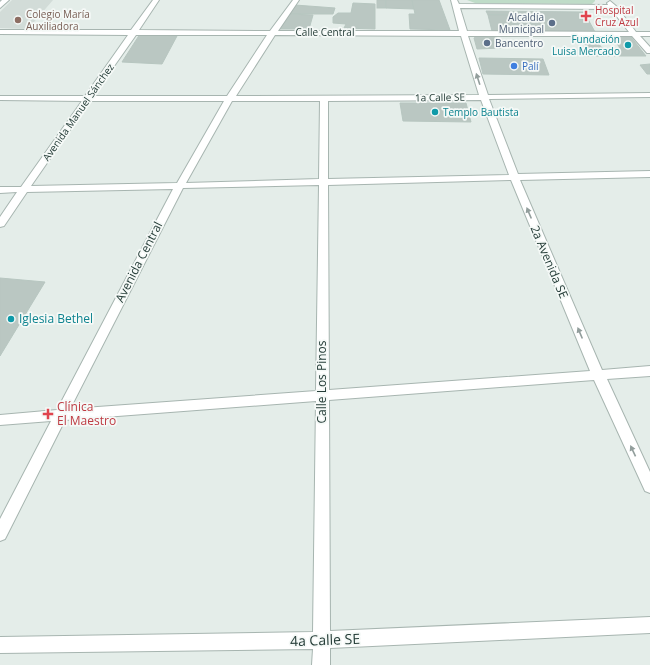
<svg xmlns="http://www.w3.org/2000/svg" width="650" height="665" font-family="'Open Sans',sans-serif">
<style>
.built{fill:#d2dcd8}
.green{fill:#bfdcc8}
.building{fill:#bac7c2;stroke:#b7c6c0;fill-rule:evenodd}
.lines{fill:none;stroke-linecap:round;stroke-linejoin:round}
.minor-casing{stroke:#a7b5b0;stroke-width:2}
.minor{fill:#fff;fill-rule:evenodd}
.oneway{fill:#929e9c}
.health-dot{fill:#e0444e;stroke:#f5f9f7;stroke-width:1.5}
.education-dot{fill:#8d6e63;stroke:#f5f9f7;stroke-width:1.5}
.service-dot{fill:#5c6f8a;stroke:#f5f9f7;stroke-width:1.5}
.culture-dot{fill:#0f9aa8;stroke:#f5f9f7;stroke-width:1.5}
.shop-dot{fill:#3f7fe0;stroke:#f5f9f7;stroke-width:1.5}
.labels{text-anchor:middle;stroke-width:3.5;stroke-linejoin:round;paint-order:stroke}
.far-health-label{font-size:10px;fill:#be3a42;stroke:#f5f9f7;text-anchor:start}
.far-education-label{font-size:10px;fill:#785e54;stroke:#f5f9f7;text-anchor:start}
.far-service-label{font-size:10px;fill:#4e5e75;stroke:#f5f9f7;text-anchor:end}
.far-street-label{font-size:10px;fill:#253d38;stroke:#f5f9f7}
.far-culture-label{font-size:10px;fill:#0d838f;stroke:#f5f9f7;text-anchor:end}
.far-shop-label{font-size:10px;fill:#366cbe;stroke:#f5f9f7;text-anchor:start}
.street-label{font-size:12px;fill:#253d38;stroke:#f5f9f7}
.culture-label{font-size:12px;fill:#0d838f;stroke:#f5f9f7;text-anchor:start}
.health-label{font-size:12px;fill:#be3a42;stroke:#f5f9f7;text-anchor:start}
.near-street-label{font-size:14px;fill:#253d38;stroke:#f5f9f7}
</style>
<rect width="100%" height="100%" fill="#e4ede9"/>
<path class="built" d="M 12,0 L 53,0 L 28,29 L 0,28 L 0,12 Z"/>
<path class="green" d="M 467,0 L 595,0 L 595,1 L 592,4 L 475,3 Z"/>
<g class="building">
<rect x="377" y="0" width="9" height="8"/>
<path d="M 386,0 L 412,0 L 414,9 L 386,8 Z"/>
<path d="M 412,0 L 439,0 L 450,30 L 410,29 L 409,14 L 415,14 Z"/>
<path d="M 353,3 L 375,4 L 375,29 L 344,28 L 346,24 L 333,23 L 333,17 L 338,13 L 351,13 Z"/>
<path d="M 295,5 L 335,8 L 333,14 L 289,14 Z"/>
<path d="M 486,11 L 584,12 L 595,32 L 516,31 L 511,15 L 488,15 Z"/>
<path d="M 289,14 L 313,15 L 309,29 L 279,29 Z"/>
<path d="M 488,15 L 511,15 L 516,31 L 492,31 Z"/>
<path d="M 140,34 L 177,36 L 162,64 L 122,62 Z"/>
<path d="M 477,36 L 496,36 L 501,48 L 477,49 L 474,38 Z"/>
<path d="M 586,37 L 631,37 L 646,56 L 583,56 L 581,53 L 591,53 L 583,42 L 590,42 ZM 615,41 L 620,48 L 603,49 L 597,42 Z"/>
<path d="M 479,58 L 543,59 L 549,75 L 483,74 Z"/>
<path d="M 650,64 L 650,74 L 647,74 L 640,65 Z"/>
<path d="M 400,103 L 466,103 L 471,122 L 403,121 Z"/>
<path d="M 0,278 L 45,282 L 0,356 Z"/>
</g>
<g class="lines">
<defs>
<g id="minor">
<path d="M 2,0 L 9,0 L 0,8 L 0,2 Z"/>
<path d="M 153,0 L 159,0 L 139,30 L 270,31 L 293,0 L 299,0 L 278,31 L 459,31 L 451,0 L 457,0 L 459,4 L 608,5 L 607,3 L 610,1 L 616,6 L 636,32 L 650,32 L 650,36 L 640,36 L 650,47 L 650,53 L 647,53 L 632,36 L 468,36 L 488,95 L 650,93 L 650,97 L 489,99 L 518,174 L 650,171 L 650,177 L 520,180 L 602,370 L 650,366 L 650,376 L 607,379 L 650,472 L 650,493 L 645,491 L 594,380 L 329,400 L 330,631 L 650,617 L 650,633 L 330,648 L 330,665 L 312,665 L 313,649 L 0,653 L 0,637 L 313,632 L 316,401 L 65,420 L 5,539 L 0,541 L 0,519 L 51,421 L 0,425 L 0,415 L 57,410 L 173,189 L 27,192 L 4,226 L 0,227 L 0,217 L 17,192 L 0,193 L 0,187 L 21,187 L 82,101 L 0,100 L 0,96 L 85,96 L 128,35 L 0,34 L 0,30 L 131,30 ZM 460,8 L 611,9 L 629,32 L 467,31 ZM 136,35 L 267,35 L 227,96 L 93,96 ZM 275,35 L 461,36 L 479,95 L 236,96 ZM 481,100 L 509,175 L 328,179 L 328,101 ZM 90,101 L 224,101 L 177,183 L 31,186 ZM 232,101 L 320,101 L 319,179 L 186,183 ZM 511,180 L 590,371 L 329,390 L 328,185 ZM 319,185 L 316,391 L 70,409 L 183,188 Z"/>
</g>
</defs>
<use href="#minor" class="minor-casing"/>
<use href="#minor" class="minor"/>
</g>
<defs><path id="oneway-solid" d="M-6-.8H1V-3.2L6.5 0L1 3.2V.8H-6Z"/></defs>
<g class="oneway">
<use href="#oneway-solid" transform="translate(478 79) rotate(-108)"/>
<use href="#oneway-solid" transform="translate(529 213) rotate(-113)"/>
<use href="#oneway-solid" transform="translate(580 333) rotate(-113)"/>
<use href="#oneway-solid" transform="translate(633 451) rotate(-115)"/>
</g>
<g class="health-dot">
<path d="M584 10h4v4h4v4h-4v4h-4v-4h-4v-4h4z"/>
<path d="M46 408h4v4h4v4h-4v4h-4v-4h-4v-4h4z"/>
</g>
<circle class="education-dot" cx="18" cy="20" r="4"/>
<g class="service-dot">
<circle cx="552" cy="23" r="4"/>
<circle cx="487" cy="43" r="4"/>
</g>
<g class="culture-dot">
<circle cx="628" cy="45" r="4"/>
<circle cx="435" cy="112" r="4"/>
<circle cx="11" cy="319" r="4"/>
</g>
<circle class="shop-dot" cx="514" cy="66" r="4"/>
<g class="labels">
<g class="far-health-label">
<text x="595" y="14">Hospital<tspan x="595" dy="12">Cruz Azul</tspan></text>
</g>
<g class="far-education-label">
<text x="26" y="18">Colegio María<tspan x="26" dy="12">Auxiliadora</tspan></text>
</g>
<g class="far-service-label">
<text x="544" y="21">Alcaldía<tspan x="544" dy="12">Municipal</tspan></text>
<text x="495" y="47" text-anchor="start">Bancentro</text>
</g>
<g class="far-street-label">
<text x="325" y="36">Calle Central</text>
<text transform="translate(440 97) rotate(-1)" y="4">1a Calle SE</text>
<text transform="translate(78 112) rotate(-55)" y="4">Avenida Manuel Sánchez</text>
</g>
<g class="far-culture-label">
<text x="620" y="43">Fundación<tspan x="620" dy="12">Luisa Mercado</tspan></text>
<text x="443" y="116" text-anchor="start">Templo Bautista</text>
</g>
<g class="far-shop-label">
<text x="522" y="70">Palí</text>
</g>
<g class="street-label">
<text transform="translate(139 262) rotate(-63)" y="4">Avenida Central</text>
<text transform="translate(549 262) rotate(67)" y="4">2a Avenida SE</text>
<text transform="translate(322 382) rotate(-90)" y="4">Calle Los Pinos</text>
</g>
<g class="culture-label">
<text x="19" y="323">Iglesia Bethel</text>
</g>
<g class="health-label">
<text x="57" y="411">Clínica<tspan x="57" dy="14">El Maestro</tspan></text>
</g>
<g class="near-street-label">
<text transform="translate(325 640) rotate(-2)" y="5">4a Calle SE</text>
</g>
</g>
</svg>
